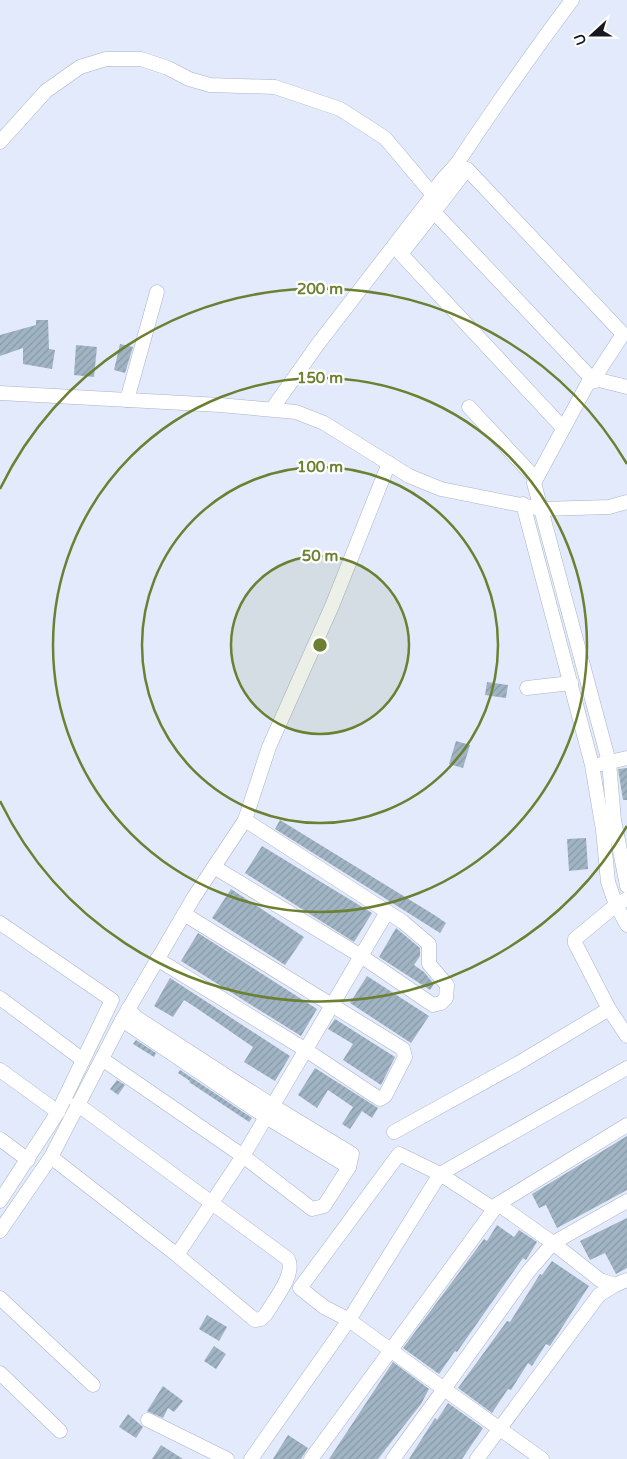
<svg xmlns="http://www.w3.org/2000/svg" width="627" height="1459" font-family="'Varela Round',sans-serif">
<defs>
<pattern id="building-hatch" width="6" height="6" patternUnits="userSpaceOnUse" patternTransform="scale(1.25)"><rect width="6" height="6" fill="#a0b4c4"/><path d="M-1 1l2-2M0 6l6-6M5 7l2-2" fill="none" stroke="#899aa8"/></pattern>
</defs>
<rect width="100%" height="100%" fill="#e3eafc"/>
<g fill="url(#building-hatch)">
<polygon points="36,320 48,320 49,349 55,350 52,369 23,364 23,348 0,356 0,335 36,325"/>
<polygon points="120,344 133,347 125,373 114,370"/>
<polygon points="76,345 97,347 94,377 74,375"/>
<polygon points="487,682 508,685 506,698 485,695"/>
<polygon points="456,741 470,745 463,768 449,764"/>
<polygon points="627,768 627,800 623,800 618,769"/>
<polygon points="280,820 436,916 446,923 440,933 275,829"/>
<polygon points="586,838 588,869 569,871 567,839"/>
<polygon points="262,846 372,913 354,942 245,873"/>
<polygon points="231,889 304,937 285,965 212,918"/>
<polygon points="396,928 420,948 420,956 414,965 424,972 434,984 430,990 379,957"/>
<polygon points="198,933 317,1009 301,1036 181,961"/>
<polygon points="367,976 429,1016 411,1043 350,1003"/>
<polygon points="170,978 290,1056 275,1081 244,1062 253,1047 195,1007 184,1000 173,1017 154,1006"/>
<polygon points="335,1019 395,1057 381,1085 343,1060 353,1044 328,1029"/>
<polygon points="136,1040 156,1053 154,1057 133,1044"/>
<polygon points="315,1068 378,1108 372,1118 362,1111 350,1129 342,1124 353,1107 328,1090 317,1108 298,1095"/>
<polygon points="180,1070 252,1118 249,1122 189,1082 190,1081 178,1073"/>
<polygon points="117,1080 125,1085 118,1095 110,1089"/>
<polygon points="627,1136 627,1190 557,1228 546,1205 539,1208 532,1194"/>
<polygon points="627,1218 627,1268 616,1274 605,1253 590,1260 580,1241"/>
<polygon points="497,1225 514,1237 519,1230 537,1242 526,1260 523,1258 457,1352 455,1351 439,1374 403,1348 484,1239 487,1241"/>
<polygon points="552,1261 589,1286 550,1346 546,1344 532,1366 528,1363 511,1390 508,1389 492,1413 458,1388 507,1321 510,1322 540,1274 542,1275"/>
<polygon points="207,1315 227,1327 219,1341 199,1329"/>
<polygon points="214,1346 226,1354 216,1369 204,1361"/>
<polygon points="393,1362 429,1389 421,1404 378,1459 329,1459"/>
<polygon points="163,1386 183,1401 174,1412 168,1408 163,1418 147,1411"/>
<polygon points="448,1403 483,1428 462,1459 409,1459 435,1418 437,1420"/>
<polygon points="128,1414 143,1427 136,1438 119,1427"/>
<polygon points="288,1435 308,1448 301,1459 273,1459"/>
<polygon points="161,1445 183,1459 152,1459"/>
</g>
<g fill="none" stroke-linecap="round" stroke-linejoin="round">
<g stroke="#aab2c7" stroke-width="15">
<g id="minor">
<polyline points="0,142 46,91 80,67 106,59 141,59 168,68 189,79 210,85 275,87 340,109 385,138 433,195"/>
<polygon points="467,169 623,334 593,380 434,212"/>
<polyline points="434,212 401,254 563,428"/>
<polyline points="627,387 599,380 588,383 534,483 609,762 614,820 627,886"/>
<polyline points="0,393 220,405 296,412 324,423 409,476 441,489 541,509 609,507 627,502"/>
<polyline points="127,400 157,292"/>
<polyline points="469,407 536,479"/>
<path d="M272 409 318 344 433 195C438 180 452 172 460 159 496 105 533 52 572 0"/>
<polyline points="523,504 592,765 603,830 608,882 616,905 627,925"/>
<polyline points="527,688 571,683"/>
<polyline points="601,764 627,758"/>
<polyline points="214,867 361,956 433,1005 441,1003 446,998 447,985 429,964 429,944 403,922 245,820 269,747 332,606 389,463"/>
<polyline points="627,899 616,905 575,939 575,943 609,1009 627,1036"/>
<polyline points="0,923 112,1000 58,1112 0,1201"/>
<polyline points="157,959 306,1050 375,1096 380,1099 385,1096 405,1057 403,1049 184,914"/>
<polyline points="0,998 83,1060"/>
<polyline points="122,1020 266,1117 349,1167"/>
<polyline points="102,1059 243,1156 312,1209 324,1206 349,1167 352,1154 273,1106 137,1018 128,1009"/>
<polyline points="0,1070 58,1112"/>
<polyline points="394,1132 517,1064 609,1009"/>
<polyline points="0,1139 28,1160"/>
<path d="M51 1157 177 1255 255 1320 261 1319 266 1314C274 1300 296 1274 288 1259L77 1104"/>
<polyline points="498,1204 553,1243 627,1201"/>
<polyline points="494,1209 440,1174 399,1154 300,1288 324,1307 349,1320 444,1389 528,1272 553,1243 600,1280 615,1285 627,1280"/>
<polyline points="0,1231 51,1157 122,1020 194,897 245,820"/>
<polyline points="177,1255 243,1156 387,912"/>
<polyline points="0,1298 93,1385"/>
<polyline points="0,1373 60,1431"/>
<polyline points="148,1420 227,1459"/>
<polyline points="251,1459 349,1320 440,1174 627,1068"/>
<polyline points="311,1459 498,1204 627,1125"/>
<polyline points="393,1459 444,1389 542,1459"/>
<polyline points="477,1459 599,1295 615,1285"/>
</g>
</g>
<use href="#minor" stroke="#fff" stroke-width="14"/>
</g>
<circle cx="320" cy="645" r="89" fill="#6b8031" fill-opacity=".12"/>
<g fill="none" stroke="#6b8031" stroke-width="2.5">
<circle cx="320" cy="645" r="89"/>
<circle cx="320" cy="645" r="178"/>
<circle cx="320" cy="645" r="267"/>
<path d="M627 826A356 356 0 0 1 0 801M0 489A356 356 0 0 1 627 464"/>
</g>
<circle cx="320" cy="645" r="8" fill="#6b8031" stroke="#fff" stroke-width="2.5"/>
<g font-size="15" text-anchor="middle" font-weight="bold" fill="#6b8031" stroke="#fff" stroke-width="4.5" stroke-linejoin="round" paint-order="stroke">
<text x="320" y="294">200 m</text>
<text x="320" y="383">150 m</text>
<text x="320" y="472">100 m</text>
<text x="320" y="561">50 m</text>
</g>
<g transform="translate(592 35) rotate(249)" stroke="#ffffff" stroke-width="4" paint-order="stroke">
<path d="M0-4L9 19L0 12L-9 19Z" fill="#161920"/>
<text y="-8" font-size="14" font-weight="bold" text-anchor="middle" fill="#161920">U</text>
</g>
</svg>
